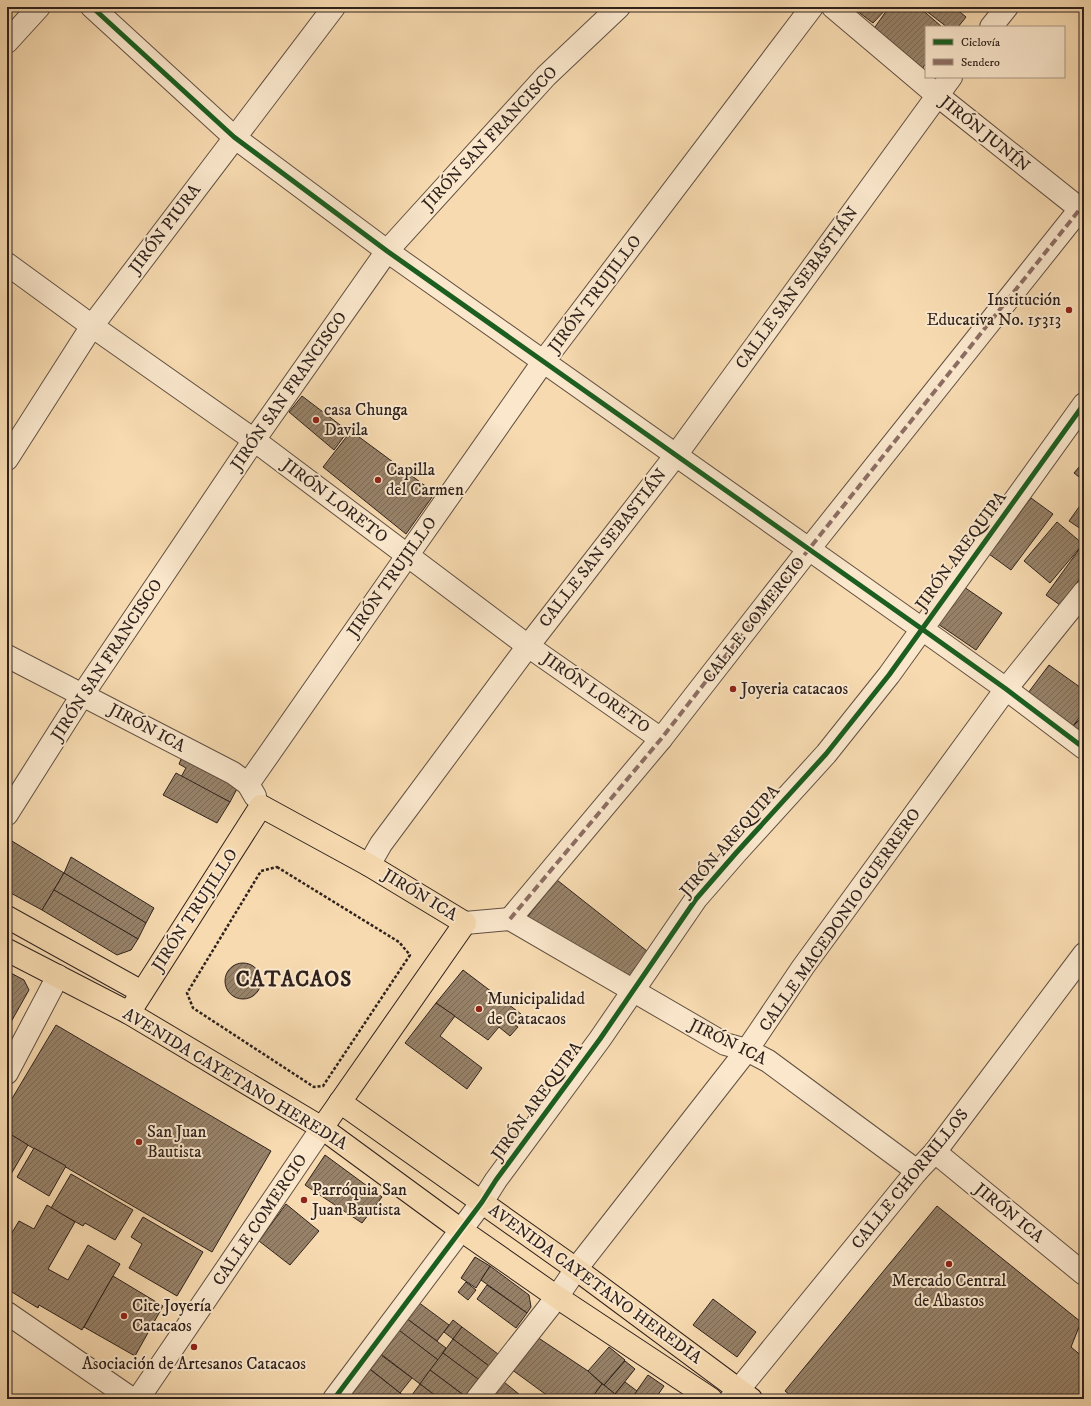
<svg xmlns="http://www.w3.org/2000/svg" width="1091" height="1406" font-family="'IM FELL DW Pica',serif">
<defs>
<pattern id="building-hatch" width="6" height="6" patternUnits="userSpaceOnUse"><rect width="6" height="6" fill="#978269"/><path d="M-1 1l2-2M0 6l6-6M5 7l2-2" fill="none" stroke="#7c6a56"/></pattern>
</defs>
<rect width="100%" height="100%" fill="#f7dab0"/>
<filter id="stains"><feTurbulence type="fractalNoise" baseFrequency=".005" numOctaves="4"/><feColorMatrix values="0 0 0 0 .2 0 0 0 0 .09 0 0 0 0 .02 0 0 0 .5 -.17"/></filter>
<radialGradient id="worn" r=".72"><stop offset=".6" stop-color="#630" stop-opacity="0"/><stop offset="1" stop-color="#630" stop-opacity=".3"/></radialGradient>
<g fill="url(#building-hatch)" stroke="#2f221d">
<polygon points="852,7 888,7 873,23"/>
<polygon points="889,7 919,7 942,27 926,27 926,63 922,69 873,30"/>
<polygon points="921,7 954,7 966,17 958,27 947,27"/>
<polygon points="302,396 348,431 334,450 289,412"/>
<polygon points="351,431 435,493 406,534 323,467"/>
<polygon points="1084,461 1084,481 1074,473"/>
<polygon points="1031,498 1053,514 1011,570 989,554"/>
<polygon points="1084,500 1084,531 1069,521"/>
<polygon points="1057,522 1083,544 1050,583 1024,561"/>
<polygon points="1083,544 1084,573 1060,605 1046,595"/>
<polygon points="964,587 1002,613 976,650 938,624"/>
<polygon points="1049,665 1084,690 1084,711 1073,726 1028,693"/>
<polygon points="1084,715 1084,736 1073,726"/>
<polygon points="182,757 239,785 230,802 181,777 186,768 179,764"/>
<polygon points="176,773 230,802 217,823 163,795"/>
<polygon points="7,838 64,873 42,910 7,891"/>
<polygon points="71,857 154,908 146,923 64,873"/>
<polygon points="64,873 146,923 138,939 54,890"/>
<polygon points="557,880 652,955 630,984 525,920"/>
<polygon points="54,890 138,939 131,950 117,955 42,910"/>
<circle cx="243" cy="981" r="18"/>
<polygon points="463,970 521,1014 514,1024 518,1027 510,1036 499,1027 488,1040 436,1003"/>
<polygon points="7,971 24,980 29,990 7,1029"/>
<polygon points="436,1003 455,1016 440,1036 482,1068 467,1089 405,1043"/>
<polygon points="56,1025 271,1151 212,1252 7,1133 7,1107"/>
<polygon points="7,1132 28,1145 7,1181"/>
<polygon points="34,1148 66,1166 49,1196 17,1177"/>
<polygon points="325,1155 382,1197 362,1223 305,1185"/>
<polygon points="71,1174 133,1210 115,1240 85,1223 83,1226 51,1208"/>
<polygon points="286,1204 319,1231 290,1265 259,1241"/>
<polygon points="47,1205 75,1222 48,1269 68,1280 88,1245 120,1264 82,1330 39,1305 38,1308 7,1289 7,1241 19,1221 34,1229"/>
<polygon points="937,1206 1081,1322 1071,1347 1084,1358 1084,1399 795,1399 785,1391"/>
<polygon points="143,1217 203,1252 177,1296 129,1268 142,1244 131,1237"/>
<polygon points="475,1257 490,1266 476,1288 461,1278"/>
<polygon points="490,1266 529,1295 531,1307 527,1313 481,1280"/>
<polygon points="113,1276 163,1306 135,1356 84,1327"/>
<polygon points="466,1282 476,1290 468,1300 458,1292"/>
<polygon points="487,1285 527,1313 516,1328 477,1299"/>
<polygon points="713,1299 756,1332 737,1357 693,1325"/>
<polygon points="418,1302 449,1325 437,1341 406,1318"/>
<polygon points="406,1318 446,1348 438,1360 398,1330"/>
<polygon points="453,1320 462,1327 453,1339 444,1332"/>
<polygon points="395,1327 438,1360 420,1384 377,1351"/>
<polygon points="462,1327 498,1354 489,1366 453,1339"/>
<polygon points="534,1335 588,1371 602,1384 591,1399 552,1399 511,1369"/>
<polygon points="453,1339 489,1366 479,1380 443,1353"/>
<polygon points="609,1347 625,1360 604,1385 588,1371"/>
<polygon points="443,1353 478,1379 465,1396 430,1370"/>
<polygon points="381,1355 412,1378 400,1393 370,1369"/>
<polygon points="625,1361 635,1369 615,1394 604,1385"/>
<polygon points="367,1367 400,1393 409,1399 343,1399"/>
<polygon points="430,1370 462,1394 458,1399 440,1399 420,1384"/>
<polygon points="648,1375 664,1386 655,1399 631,1399"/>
<polygon points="499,1378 525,1399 482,1399"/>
<polygon points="625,1382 637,1391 631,1399 621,1399 615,1394"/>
<polygon points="420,1384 440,1399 409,1399"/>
<polygon points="602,1384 604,1385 621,1399 591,1399"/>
</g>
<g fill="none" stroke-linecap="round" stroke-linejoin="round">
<g stroke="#615042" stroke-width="24">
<g id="minor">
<polyline points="92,7 234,137 387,251 922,629 1006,689 1084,748"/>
<polyline points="833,7 937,95 1084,212"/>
<polyline points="991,27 1007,7"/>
<polyline points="7,42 39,7"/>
<polyline points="7,264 92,326 254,440 528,646 661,739"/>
<polyline points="7,459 92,326 334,7"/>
<polyline points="7,656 233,773 248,784 255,796"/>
<polyline points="248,784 407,556 543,362 812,7"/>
<polyline points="7,814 83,694 254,440 387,251 546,76 619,7"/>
<polyline points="369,865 381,844 528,646 676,455 951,77"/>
<polyline points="510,919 661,739 809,549 1084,204"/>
<polyline points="465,923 510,919 725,1044 747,1050 768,1061 917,1171"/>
<polyline points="7,1073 58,976"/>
<polyline points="935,1152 1084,1274"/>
<polyline points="7,1313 132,1399"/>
<polyline points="138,1399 322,1128"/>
<polyline points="334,1399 482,1202 496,1180 600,1039 696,899 736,853 826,754 889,675 1084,404"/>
<polyline points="477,1399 557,1297 576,1269 747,1050 803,967 1006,689 1084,592"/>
<polyline points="731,1399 917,1171 935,1152 1084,954"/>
</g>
</g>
<g stroke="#2f221d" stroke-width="24">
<g id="major">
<polyline points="7,917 142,992"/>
<polyline points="7,950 129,1013 322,1128 461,1230 557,1297 711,1399"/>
<polyline points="129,1013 261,806 369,865 465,923 322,1128"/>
<polyline points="340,1102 576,1269 751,1399"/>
</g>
</g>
<polygon stroke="#2f221d" stroke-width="2.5" stroke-dasharray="3 2" stroke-linecap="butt" points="277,867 399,942 410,955 323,1086 314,1087 193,1008 187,993 261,871"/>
<use href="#minor" stroke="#fae7cc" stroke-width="22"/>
<use href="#major" stroke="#f7dab0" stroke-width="22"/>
<polyline stroke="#8d6e63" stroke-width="4" stroke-dasharray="8 4" stroke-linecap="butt" points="510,919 661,739 809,549 1080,209"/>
<g stroke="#fae7cc" stroke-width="8">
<g id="cycleway">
<polyline points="92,7 234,137 387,251 922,629 1006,689 1084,748"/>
<polyline points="334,1399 482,1202 496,1180 600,1039 696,899 736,853 826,754 889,675 1084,404"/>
</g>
</g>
<use href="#cycleway" stroke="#1b5e20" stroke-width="5"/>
</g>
<g fill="#8f2418" stroke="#fae7cc" stroke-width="1.5">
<circle cx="1069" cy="310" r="4"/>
<circle cx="316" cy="420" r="4"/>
<circle cx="378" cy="480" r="4"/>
<circle cx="733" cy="689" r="4"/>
<circle cx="479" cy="1009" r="4"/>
<circle cx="139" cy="1142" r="4"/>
<circle cx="304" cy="1200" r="4"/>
<circle cx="949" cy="1264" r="4"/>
<circle cx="124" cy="1316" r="4"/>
<circle cx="194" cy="1347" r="4"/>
</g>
<g text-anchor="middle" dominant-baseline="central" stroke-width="4" stroke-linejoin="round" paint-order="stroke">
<g font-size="17" fill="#2f221d" stroke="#fae7cc">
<text transform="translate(985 134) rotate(39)">JIRÓN JUNÍN</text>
<text transform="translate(490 138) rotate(-47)">JIRÓN SAN FRANCISCO</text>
<text transform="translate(165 229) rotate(-53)">JIRÓN PIURA</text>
<text transform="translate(797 288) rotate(-54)">CALLE SAN SEBASTIÁN</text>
<text transform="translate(595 294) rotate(-53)">JIRÓN TRUJILLO</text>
<text transform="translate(289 391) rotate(-55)">JIRÓN SAN FRANCISCO</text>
<text transform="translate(335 501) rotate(37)">JIRÓN LORETO</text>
<text transform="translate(603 548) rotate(-52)">CALLE SAN SEBASTIÁN</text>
<text transform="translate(961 551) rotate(-54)">JIRÓN AREQUIPA</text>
<text transform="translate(392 577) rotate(-55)">JIRÓN TRUJILLO</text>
<text transform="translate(754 620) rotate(-52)">CALLE COMERCIO</text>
<text transform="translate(107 660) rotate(-57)">JIRÓN SAN FRANCISCO</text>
<text transform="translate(596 693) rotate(35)">JIRÓN LORETO</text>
<text transform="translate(147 728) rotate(28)">JIRÓN ICA</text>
<text transform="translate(730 841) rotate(-49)">JIRÓN AREQUIPA</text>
<text transform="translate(420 895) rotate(31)">JIRÓN ICA</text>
<text transform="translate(195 910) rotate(-57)">JIRÓN TRUJILLO</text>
<text transform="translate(840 920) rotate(-55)">CALLE MACEDONIO GUERRERO</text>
<text transform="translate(728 1042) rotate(26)">JIRÓN ICA</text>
<text transform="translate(235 1079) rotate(31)">AVENIDA CAYETANO HEREDIA</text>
<text transform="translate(537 1101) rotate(-54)">JIRÓN AREQUIPA</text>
<text transform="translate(910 1179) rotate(-51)">CALLE CHORRILLOS</text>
<text transform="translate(1009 1213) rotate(39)">JIRÓN ICA</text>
<text transform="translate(260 1220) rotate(-56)">CALLE COMERCIO</text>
<text transform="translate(595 1284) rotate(36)">AVENIDA CAYETANO HEREDIA</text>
</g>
<g font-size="17" fill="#2f221d" stroke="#fae7cc" text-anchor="start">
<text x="1061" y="300" text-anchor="end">Institución<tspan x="1061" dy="20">Educativa No. 15313</tspan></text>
<text x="324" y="410">casa Chunga<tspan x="324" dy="20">Davila</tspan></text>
<text x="386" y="470">Capilla<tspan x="386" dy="20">del Carmen</tspan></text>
<text x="741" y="689">Joyeria catacaos</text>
<text x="487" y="999">Municipalidad<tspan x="487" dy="20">de Catacaos</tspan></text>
<text x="147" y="1132">San Juan<tspan x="147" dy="20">Bautista</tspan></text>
<text x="312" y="1190">Parróquia San<tspan x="312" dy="20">Juan Bautista</tspan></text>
<text x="949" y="1281" text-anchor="middle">Mercado Central<tspan x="949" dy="20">de Abastos</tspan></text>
<text x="132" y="1306">Cite Joyería<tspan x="132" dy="20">Catacaos</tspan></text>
<text x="194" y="1364" text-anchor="middle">Asociación de Artesanos Catacaos</text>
</g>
<g font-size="21" font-weight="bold" letter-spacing="1" fill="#2f221d" stroke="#fae7cc">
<text x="294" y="980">CATACAOS</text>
</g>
</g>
<rect width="1091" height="1406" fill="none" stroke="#f7dab0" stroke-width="24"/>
<rect x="8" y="8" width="1075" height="1390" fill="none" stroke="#2f221d" stroke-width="2"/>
<rect x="12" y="12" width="1067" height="1382" fill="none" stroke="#2f221d"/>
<rect x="925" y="26" width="140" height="52" fill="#fae7cc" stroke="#a99886"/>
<rect x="933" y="39" width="20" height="6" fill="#1b5e20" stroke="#a99886"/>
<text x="961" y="46" font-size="12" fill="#2f221d">Ciclovía</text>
<rect x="933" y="59" width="20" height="6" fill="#8d6e63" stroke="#a99886"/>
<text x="961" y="66" font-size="12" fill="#2f221d">Sendero</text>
<rect width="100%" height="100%" filter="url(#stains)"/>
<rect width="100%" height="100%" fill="url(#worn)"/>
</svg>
